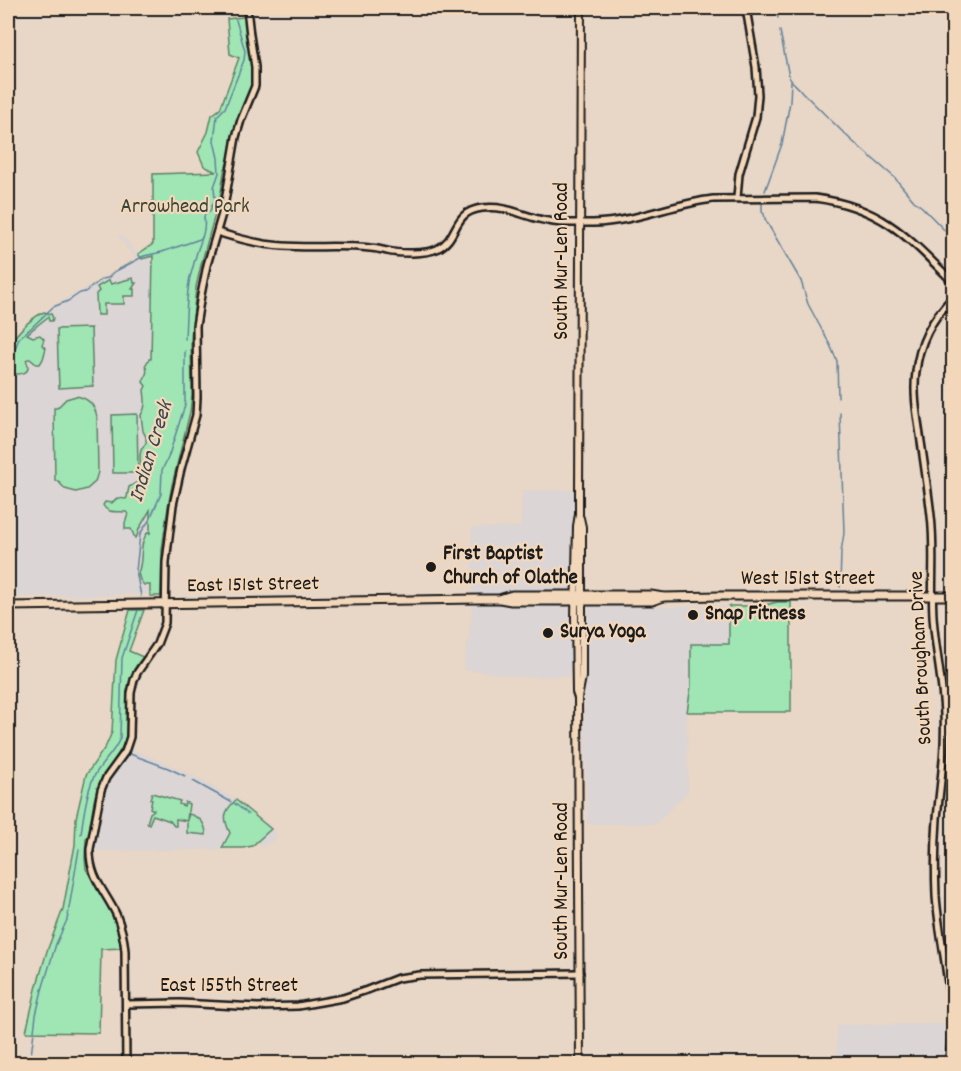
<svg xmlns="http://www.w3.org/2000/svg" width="961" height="1071" font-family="Dekko,sans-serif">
<rect width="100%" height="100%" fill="#e8d6c6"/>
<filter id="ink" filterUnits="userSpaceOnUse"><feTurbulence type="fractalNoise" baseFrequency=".0167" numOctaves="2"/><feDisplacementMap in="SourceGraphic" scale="12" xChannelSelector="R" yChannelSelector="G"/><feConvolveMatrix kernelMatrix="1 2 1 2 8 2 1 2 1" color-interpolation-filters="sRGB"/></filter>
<g filter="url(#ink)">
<g fill="#dbd5d5">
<polygon points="120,234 142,259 153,256 151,341 150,594 8,597 8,355 30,322 52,307 137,260 118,236"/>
<polygon points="575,490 573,587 571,590 567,592 472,595 472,528 521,527 522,491"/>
<polygon points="473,604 569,604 572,606 572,662 574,676 522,677 463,669 469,637"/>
<polygon points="623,604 630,606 665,607 729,606 729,644 691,644 691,686 687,712 688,791 655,824 587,824 584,692 587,680 587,609 590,605"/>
<polygon points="131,749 182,770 236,800 267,824 278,837 263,847 258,842 254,846 243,849 94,851 105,789"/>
<polygon points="945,1024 945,1049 943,1063 837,1064 837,1025"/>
</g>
<g fill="#9fe6b4" stroke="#5e8168" stroke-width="1.5">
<path d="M243 17 246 20 247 33 251 56 252 78 250 92 237 120 232 137 229 158 224 172 221 192 201 265 196 287 191 339 192 395 190 412 172 485 168 507 162 549 161 596H150V585H144L140 580 138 573C144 560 138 543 148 532L150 533V510L139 529 137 536 135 538 131 529H125V523L128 514 126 512C118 511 107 514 103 505L105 502 112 503 117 498 126 499 127 497 129 487 141 480 140 455 141 450 146 443V437L143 431 141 415C147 406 145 400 144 390L146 386 143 382C145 376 149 371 145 366L149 359H151L153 256 142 259 138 254 153 244V174L216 172 204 166 198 152 208 132 212 115 220 109 239 58 230 54 227 19Z"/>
<polygon points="133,278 134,283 136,283 132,289 134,289 134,296 124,296 124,304 104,304 104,315 97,315 96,294 99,291 97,287 109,280 111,284"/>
<path d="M44 312 51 314 53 318 52 321H49L48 317 39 324 27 334 33 337 40 335 44 339 42 345 46 348 43 359 40 364H36L30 359H28L26 360C34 376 17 375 8 372 7 366 6 358 8 352 10 337 31 318 44 312Z"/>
<polygon points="91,328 93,386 59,388 57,329"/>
<path d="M76 396C88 398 95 405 97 417L98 472 95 482 87 489 76 492 65 489 58 481H55L54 408H57L66 399Z"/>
<polygon points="137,414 138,473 113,473 112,415"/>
<polygon points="777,602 791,602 791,712 687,712 691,686 691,644 729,644 729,606 761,606"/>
<path d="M130 610H144L129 651 143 657C125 676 128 694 127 719 127 725 127 732 126 737 121 755 108 766 100 782 92 798 92 819 88 837L86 838 85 858 86 869 115 917 122 938 123 948 101 949 99 1033 26 1032 37 985 47 951 63 909 75 845 76 818 86 775 106 746 112 732 116 660Z"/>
<path d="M152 793 180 801 179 804 184 806 185 802 189 804 187 820 189 814C200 817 206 823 206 835L187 833V821L176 819V826H174L170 821 153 815 149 824 147 823 150 813 154 810 150 808 152 800 150 799Z"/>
<path d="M236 800 271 829 252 846 243 848H222L230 833C223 818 223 812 236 800Z"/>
</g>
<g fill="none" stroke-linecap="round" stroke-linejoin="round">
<g stroke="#61829a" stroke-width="1.5">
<polyline points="234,8 235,10"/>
<polyline points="776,8 778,18"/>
<path d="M780 31 789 77C792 83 798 86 802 92L851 140 894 177 914 201 922 207 954 240"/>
<polyline points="765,191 782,144 790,102 791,81"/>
<polyline points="762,204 762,212 764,214 765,219 801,281 808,304 830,345 837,361 838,398"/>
<path d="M185 339C186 318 186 297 190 277 193 268 195 258 198 249 202 238 206 229 204 217L205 214 210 211 215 199 214 187 219 173 218 158 214 141 217 116 225 108 244 60 245 51 236 20"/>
<polyline points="8,359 13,355 19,338 31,328 53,307 68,301 80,293 85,292 102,279 108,278 114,272 144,256 162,252 200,239 202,237"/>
<polyline points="840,413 844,533 841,552 840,587"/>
<polyline points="141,596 136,571 140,534 150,519 161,494 162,470 168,458 185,405 185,351"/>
<polyline points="130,754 168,768 185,776"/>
<polyline points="193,781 231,802"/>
<polyline points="234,803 248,814"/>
<path d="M81 834C83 818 87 787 96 773 103 761 115 752 120 738L122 658 138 610"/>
<polyline points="30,1064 36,1015 42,990 56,944 67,920 79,849"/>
</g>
<g stroke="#1c1c1c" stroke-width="10">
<g id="tertiary">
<polyline points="737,198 739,174 756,117 758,95 756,67 746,8"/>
<path d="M217 232C239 239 261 245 283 246 312 248 341 245 370 248 376 248 381 250 387 251 400 254 425 254 437 249 460 238 451 212 482 208 509 205 523 217 548 221 562 224 578 223 593 223 635 222 672 204 713 199L815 198C882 207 908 237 954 283"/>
<polyline points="126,1004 180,1003 258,1007 298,1006 343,998 367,990 398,978 420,975 580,973"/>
<path d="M126 1064 125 951C124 938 121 926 116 914 105 891 89 877 90 849L101 790 106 778 125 752 130 737 131 693 134 680 137 673 157 644 165 623 166 562 173 505 181 469 196 415 197 397 196 326 201 295 207 265 224 207 236 137 241 120 255 86V67L250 35 247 8"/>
<path d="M948 1064C959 1009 940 951 936 896 935 871 935 845 937 819 940 784 946 750 944 715 943 682 935 649 933 616 931 583 935 549 931 516 928 489 924 462 920 435 917 415 913 393 916 372 919 342 932 318 954 296"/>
</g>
</g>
<g stroke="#1c1c1c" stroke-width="10">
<g id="secondary">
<polyline points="580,518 582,527 582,677 578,698 580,1064"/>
<polyline points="578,698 576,692 575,617 577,526 579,514 579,496 581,8"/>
</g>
</g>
<g stroke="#1c1c1c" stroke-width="11">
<g id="primary">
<polyline points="502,598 512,595 651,595 663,597 721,596 954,596"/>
<polyline points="8,606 478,599 500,599 511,601 652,601 663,597"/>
</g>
</g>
<use href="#tertiary" stroke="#f3d7ba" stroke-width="5"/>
<use href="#secondary" stroke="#f3d7ba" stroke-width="6"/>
<use href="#primary" stroke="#f3d7ba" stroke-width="7"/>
</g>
</g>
<g fill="#1c1c1c" stroke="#f3d7ba" stroke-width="2">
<circle cx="431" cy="567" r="6"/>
<circle cx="693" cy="615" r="6"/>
<circle cx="548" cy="633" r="6"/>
</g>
<g text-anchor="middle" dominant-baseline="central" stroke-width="4.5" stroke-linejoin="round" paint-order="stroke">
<g font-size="21" fill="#36443a" stroke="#f3d7ba">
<text x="185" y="208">Arrowhead Park</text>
</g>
<g font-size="21" fill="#1c1c1c" stroke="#f3d7ba">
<text transform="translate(563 261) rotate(-90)">South Mur-Len Road</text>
<text x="808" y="580">West 151st Street</text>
<text transform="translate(253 586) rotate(-1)">East 151st Street</text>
<text transform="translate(922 658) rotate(-93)">South Brougham Drive</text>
<text transform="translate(563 881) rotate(-90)">South Mur-Len Road</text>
<text x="229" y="987">East 155th Street</text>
</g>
<g font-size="21" font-weight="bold" fill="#1c1c1c" stroke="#f3d7ba" text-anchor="start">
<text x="443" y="555">First Baptist<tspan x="443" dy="24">Church of Olathe</tspan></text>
<text x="705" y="615">Snap Fitness</text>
<text x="560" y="633">Surya Yoga</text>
</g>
<g font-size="22" font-style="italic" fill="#394650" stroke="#f3d7ba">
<text transform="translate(152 452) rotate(-73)">Indian Creek</text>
</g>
</g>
<rect width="961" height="1071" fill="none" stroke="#f3d7ba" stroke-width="30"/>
<rect x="15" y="15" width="931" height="1041" fill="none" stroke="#1c1c1c" stroke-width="2" filter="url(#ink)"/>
</svg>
